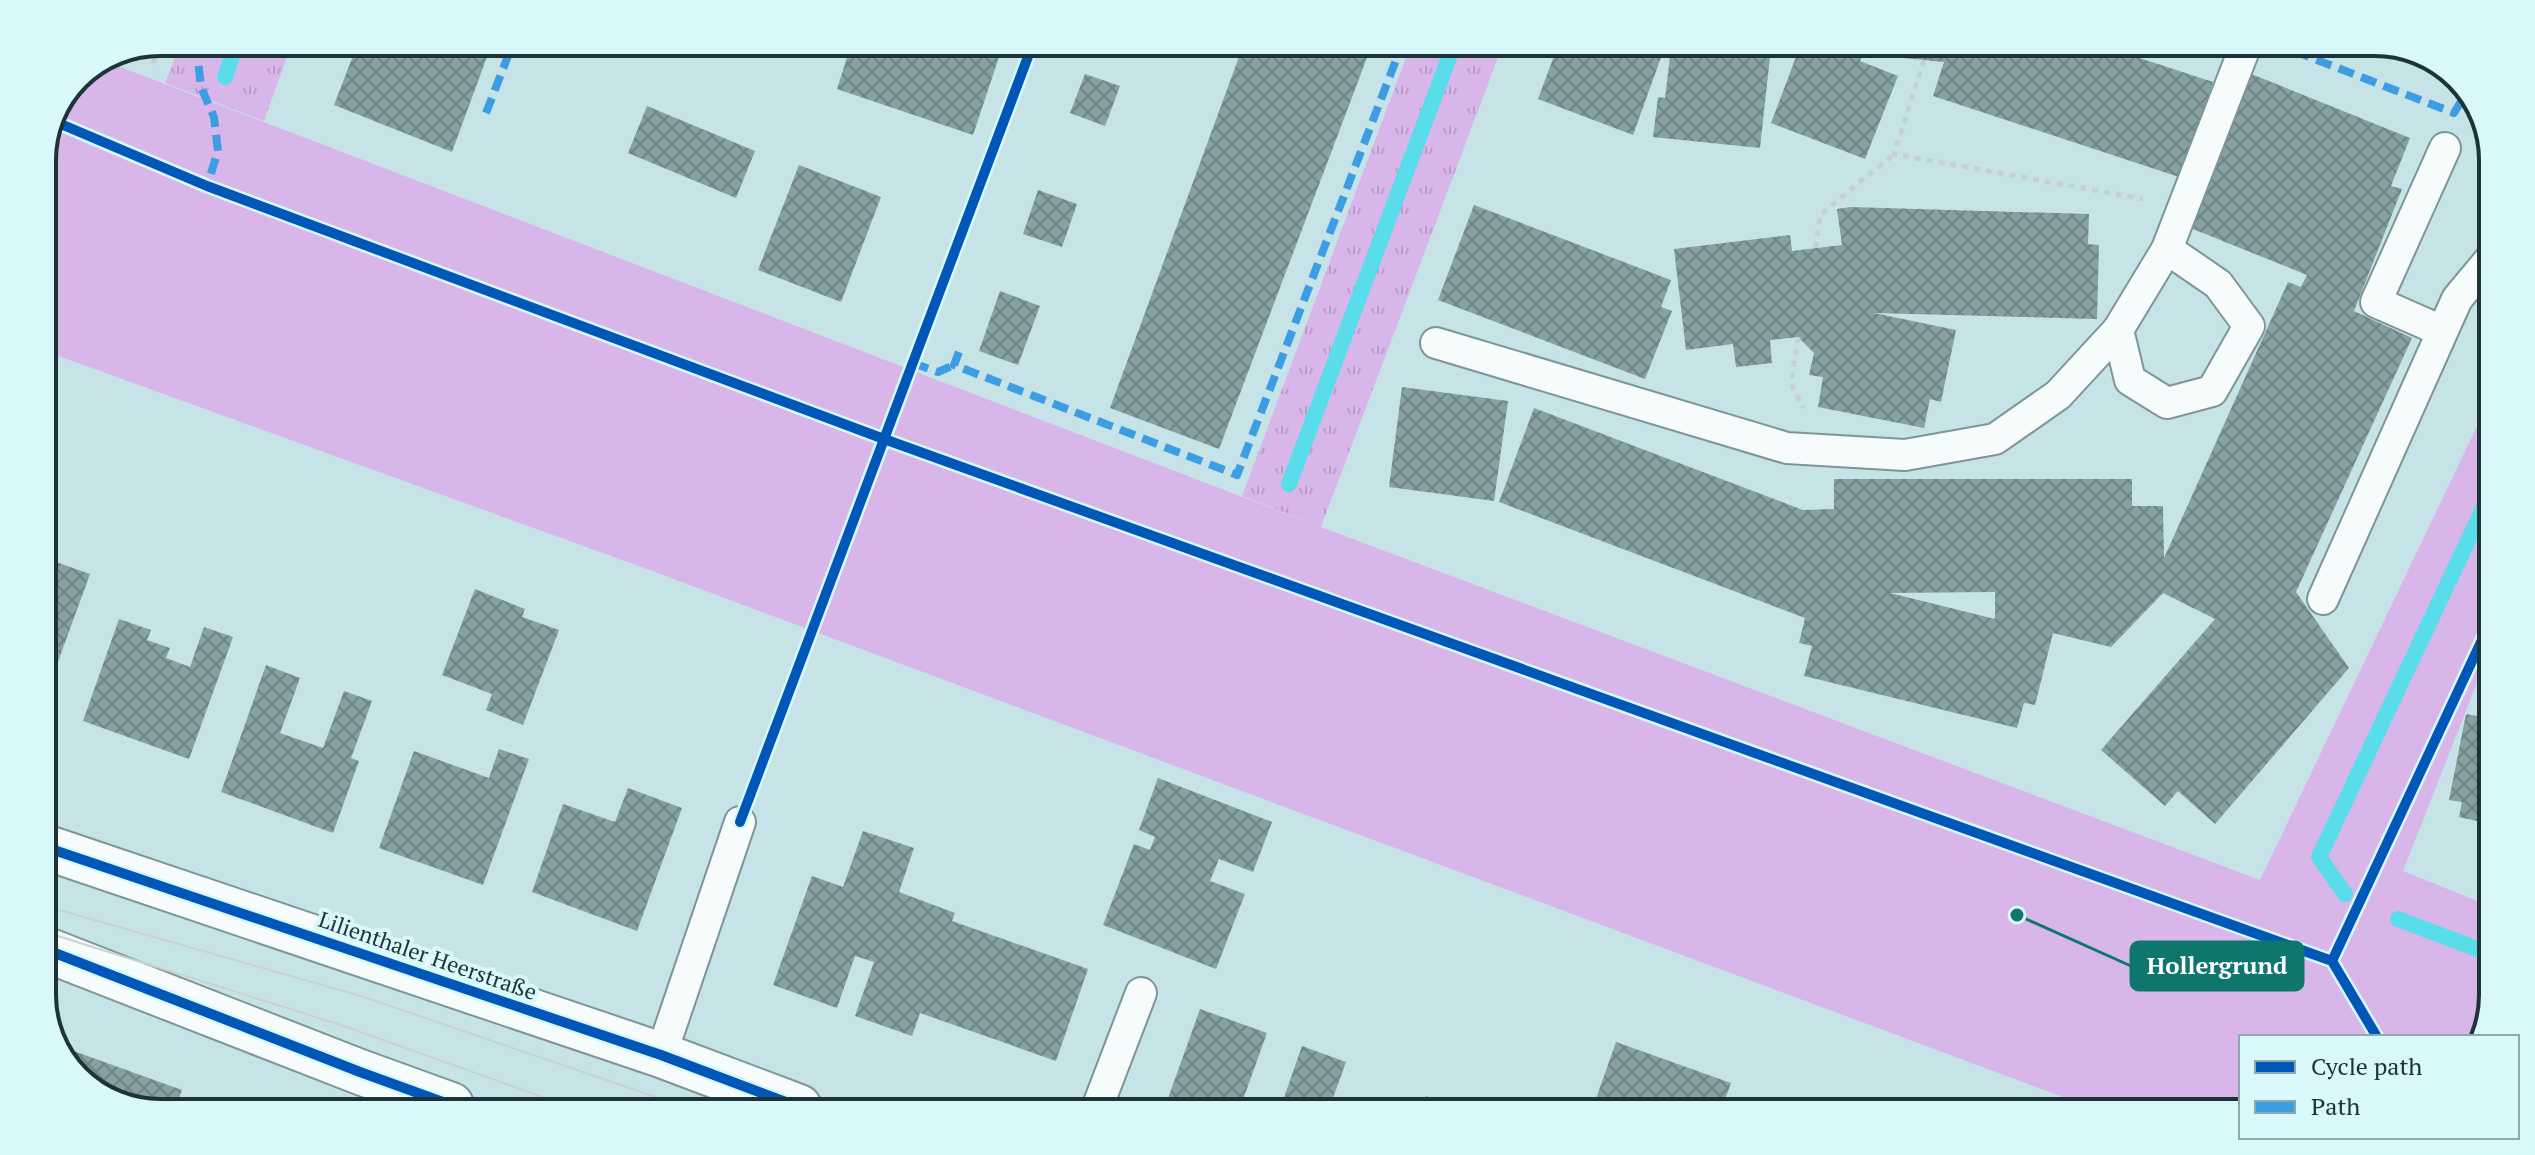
<svg xmlns="http://www.w3.org/2000/svg" width="2535" height="1155" font-family="'PT Serif',serif">
<defs>
<pattern id="grass-tufts" width="24" height="20" patternUnits="userSpaceOnUse" patternTransform="scale(2)"><rect width="24" height="20" fill="#d9b6ea"/><path d="M3 7l-1-3M5 7V3M7 7l1-3M15 17l-1-3M17 17v-4M19 17l1-3" fill="none" stroke="#ba9dc9"/></pattern>
<pattern id="building-cross-hatch" width="8" height="8" patternUnits="userSpaceOnUse" patternTransform="scale(2)"><rect width="8" height="8" fill="#87a1a2"/><path d="M0 0l8 8M0 8l8-8" fill="none" stroke="#6e8485"/></pattern>
</defs>
<rect width="100%" height="100%" fill="#c6e4e8"/>
<g fill="url(#grass-tufts)">
<polygon points="181,42 292,43 264,121 165,83"/>
<polygon points="1410,47 1502,47 1321,527 1242,496"/>
</g>
<polygon fill="#d9b6ea" points="110,63 1321,527 2260,880 2490,399 2488,598 2480,615 2488,621 2488,655 2403,871 2485,904 2484,1037 2241,1037 2241,1112 2103,1112 636,565 42,350 42,153 77,76"/>
<g fill="none" stroke-linecap="round" stroke-linejoin="round">
<g stroke="#5addea" stroke-width="16">
<polyline points="225,77 237,42"/>
<polyline points="1289,484 1453,47"/>
<polyline points="2345,894 2319,857 2489,496"/>
<polyline points="2398,919 2485,952"/>
</g>
</g>
<g fill="url(#building-cross-hatch)" fill-rule="evenodd">
<polygon points="358,43 492,43 452,152 334,105"/>
<polygon points="851,45 1003,45 973,135 837,89"/>
<polygon points="1243,46 1371,47 1219,449 1110,408"/>
<polygon points="1557,48 1652,48 1663,52 1633,135 1538,99"/>
<polygon points="1671,48 1706,50 1706,48 1730,48 1730,53 1770,57 1760,148 1653,137 1658,97 1665,98"/>
<polygon points="1799,49 1827,49 1835,52 1837,49 1865,49 1860,61 1898,76 1865,159 1771,123"/>
<polygon points="1905,49 2115,50 2213,82 2182,178 1933,96 1944,62 1903,58"/>
<path d="M2249 73 2410 138 2391 186 2402 189 2354 311 2412 338 2296 592 2349 668 2215 824 2178 791 2165 806 2101 750 2215 619 2163 593 2111 647 2053 633 2035 705 2024 703 2017 728 1804 676 1812 646 1799 643 1805 618 1499 502 1534 408 1803 510 1834 509V479H2132V506H2163L2164 558 2288 282 2301 287 2307 275 2188 227ZM1995 592V619L1890 593Z"/>
<polygon points="1085,74 1120,86 1105,126 1070,113"/>
<polygon points="647,106 755,151 736,198 628,153"/>
<polygon points="799,165 881,197 841,302 758,270"/>
<polygon points="1038,190 1077,204 1062,247 1023,234"/>
<polygon points="1474,205 1671,280 1661,307 1672,311 1645,379 1438,300"/>
<polygon points="1850,207 2089,214 2088,244 2099,245 2097,319 1874,313 1956,330 1941,402 1930,399 1924,428 1818,407 1823,377 1809,375 1814,353 1798,337 1770,340 1772,363 1736,367 1733,344 1686,350 1674,249 1790,235 1792,251 1842,245 1837,209"/>
<polygon points="1000,291 1040,306 1018,365 979,351"/>
<polygon points="1402,387 1508,401 1494,501 1389,487"/>
<polygon points="42,557 90,574 43,703 42,703"/>
<polygon points="475,589 525,609 522,617 559,630 523,725 486,710 492,694 442,675"/>
<polygon points="119,619 151,630 147,640 170,648 166,658 190,667 204,627 233,637 189,759 83,721"/>
<polygon points="266,665 300,678 280,733 323,748 344,691 372,701 351,758 359,761 333,833 221,792"/>
<polygon points="2466,714 2487,718 2486,823 2459,817 2462,802 2449,800"/>
<polygon points="499,749 529,759 483,885 379,848 414,751 489,778"/>
<polygon points="1158,778 1272,822 1253,872 1219,859 1210,881 1245,894 1216,969 1103,925 1134,844 1150,850 1155,837 1139,830"/>
<polygon points="628,788 682,808 637,931 532,892 563,804 615,822"/>
<polygon points="863,831 914,848 899,892 955,913 952,921 1088,969 1056,1061 920,1013 912,1036 855,1016 874,962 855,956 837,1008 773,985 812,876 843,887"/>
<polygon points="1200,1009 1267,1033 1240,1108 1178,1108 1166,1104"/>
<polygon points="1616,1042 1731,1083 1721,1110 1592,1110"/>
<polygon points="57,1045 182,1090 177,1104 115,1104 62,1061"/>
<polygon points="1302,1046 1346,1062 1329,1109 1280,1109"/>
<polygon points="1426,1096 1461,1109 1422,1109"/>
</g>
<g fill="none" stroke-linecap="round" stroke-linejoin="round">
<g stroke="#7e9598" stroke-width="34">
<g id="lane">
<polyline points="2118,330 2130,380 2167,403 2212,391 2249,326 2218,284 2167,249"/>
<polyline points="2442,331 2376,302 2445,148"/>
<polyline points="1436,343 1787,448 1905,455 1995,439 2058,395 2118,330 2167,249 2244,50"/>
<polyline points="2323,599 2457,299 2492,257"/>
<polyline points="661,1055 740,822"/>
<polyline points="1097,1108 1141,993"/>
</g>
</g>
<g stroke="#7e9598" stroke-width="48">
<g id="secondary">
<polyline points="42,846 661,1055 799,1107"/>
<polyline points="42,948 360,1072 451,1105"/>
</g>
</g>
<g stroke="#c7d0d0" stroke-width="5" stroke-dasharray="6 6" stroke-linecap="butt">
<polyline points="1924,60 1894,154 2143,199"/>
<polyline points="153,64 160,42"/>
<polyline points="56,122 207,186 884,439 2332,961 2377,1037"/>
<polyline points="1816,248 1820,215 1894,154"/>
<polyline points="1798,337 1791,384 1803,408"/>
<polyline points="754,786 1032,46"/>
<polyline points="2332,961 2488,627"/>
</g>
<use href="#lane" stroke="#f6fbfc" stroke-width="30"/>
<use href="#secondary" stroke="#f6fbfc" stroke-width="44"/>
<g stroke="#c9d1d2" stroke-width="2">
<polyline points="42,905 361,996 682,1106"/>
<polyline points="42,931 341,1025 568,1106"/>
</g>
<g stroke="#3c9de2" stroke-width="8" stroke-dasharray="16 8" stroke-linecap="butt">
<polyline points="196,42 201,87 214,117 218,151 207,186"/>
<polyline points="2294,51 2454,113 2468,90"/>
<polyline points="486,113 513,43"/>
<polyline points="959,352 954,365 1237,475 1401,47"/>
<polyline points="913,363 938,372 954,365"/>
</g>
<g stroke="#d8f8fb" stroke-width="15">
<g id="cycleway">
<polyline points="56,122 207,186 884,439 2332,961 2377,1037"/>
<polyline points="740,822 1032,46"/>
<polyline points="42,846 661,1055 799,1107"/>
<polyline points="42,948 360,1072 451,1105"/>
<polyline points="2332,961 2488,627"/>
</g>
</g>
<use href="#cycleway" stroke="#0057b8" stroke-width="10"/>
</g>
<g text-anchor="middle" dominant-baseline="central" stroke-width="8" stroke-linejoin="round" paint-order="stroke">
<g font-size="22" fill="#1d3336" stroke="#d8f8fb">
<text transform="translate(428 955) rotate(19)">Lilienthaler Heerstraße</text>
</g>
</g>
<path d="M0 0H2535V1155H0ZM160 56H2375A104 104 0 0 1 2479 160V995A104 104 0 0 1 2375 1099H160A104 104 0 0 1 56 995V160A104 104 0 0 1 160 56Z" fill="#d8f8fb" fill-rule="evenodd"/>
<path fill="none" stroke="#1d3336" stroke-width="4" d="M160 56H2375A104 104 0 0 1 2479 160V995A104 104 0 0 1 2375 1099H160A104 104 0 0 1 56 995V160A104 104 0 0 1 160 56Z"/>
<path fill="none" stroke="#0f766e" stroke-width="3" d="M2017 915L2131 966"/>
<circle fill="#0f766e" stroke="#d8f8fb" stroke-width="3" cx="2017" cy="915" r="8"/>
<rect fill="#0f766e" stroke="#0f766e" stroke-width="3" x="2131" y="942" width="172" height="48" rx="8"/>
<g font-size="24" text-anchor="middle" font-weight="bold" fill="#fff">
<text x="2217" y="974">Hollergrund</text>
</g>
<rect x="2239" y="1035" width="280" height="104" fill="#d8f8fb" stroke="#8da9ac" stroke-width="2"/>
<rect x="2255" y="1061" width="40" height="12" fill="#0057b8" stroke="#8da9ac" stroke-width="2"/>
<text x="2311" y="1075" font-size="24" fill="#1d3336">Cycle path</text>
<rect x="2255" y="1101" width="40" height="12" fill="#3c9de2" stroke="#8da9ac" stroke-width="2"/>
<text x="2311" y="1115" font-size="24" fill="#1d3336">Path</text>
</svg>
